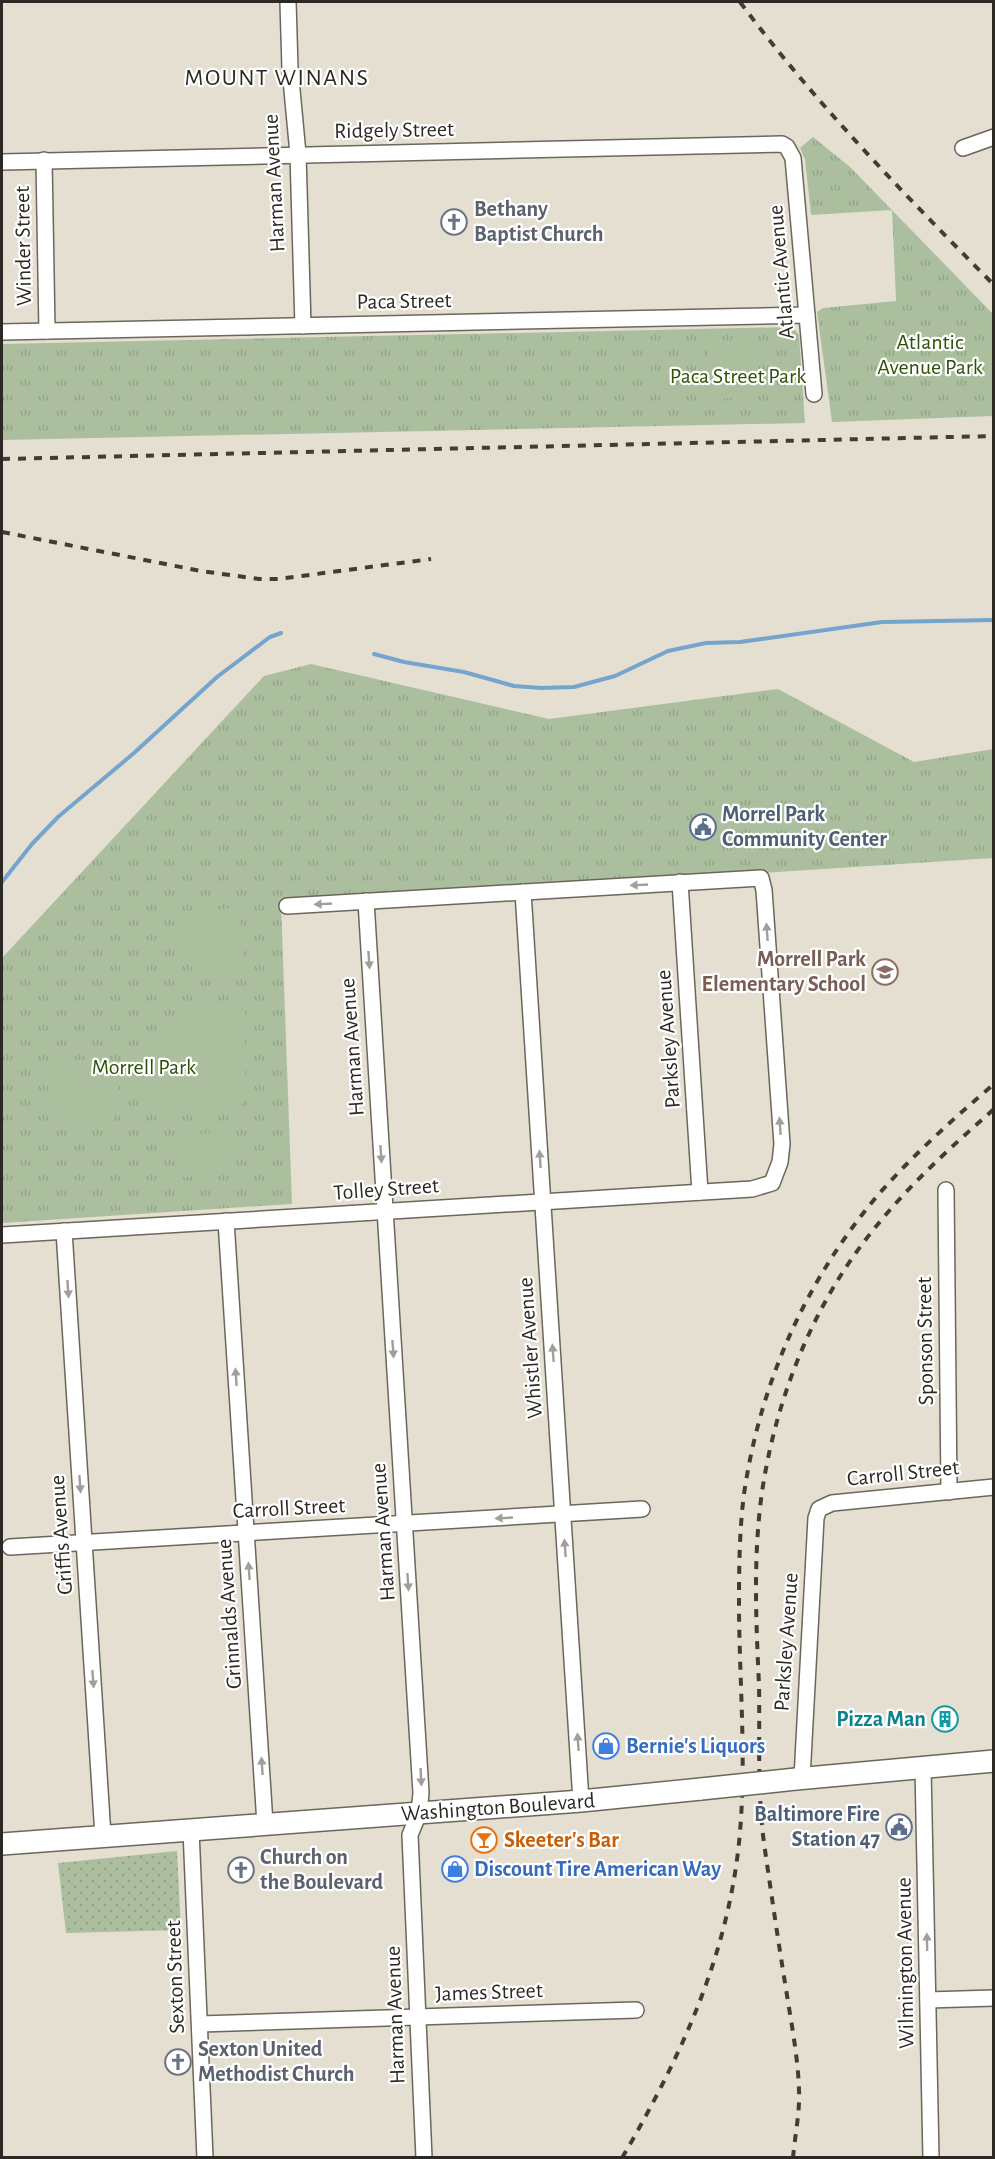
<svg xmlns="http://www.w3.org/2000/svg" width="995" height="2159" font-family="'Alegreya Sans',sans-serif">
<defs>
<pattern id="grass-dots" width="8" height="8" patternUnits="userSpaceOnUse" patternTransform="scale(1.5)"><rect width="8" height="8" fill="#abbf9e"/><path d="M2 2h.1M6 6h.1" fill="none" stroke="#93a488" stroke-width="1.8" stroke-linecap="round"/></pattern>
<pattern id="park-tufts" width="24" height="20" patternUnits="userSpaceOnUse" patternTransform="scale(1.5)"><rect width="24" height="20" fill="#abbf9e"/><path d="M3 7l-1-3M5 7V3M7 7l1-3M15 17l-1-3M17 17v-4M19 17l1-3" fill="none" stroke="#93a488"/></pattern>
</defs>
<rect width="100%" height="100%" fill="#e5dfd1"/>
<polygon fill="url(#grass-dots)" points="177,1851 181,1930 66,1933 58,1863"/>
<g fill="url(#park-tufts)">
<polygon points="813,137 850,167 993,314 993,416 832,422 817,312 823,308 896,301 892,210 811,215 805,159 800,148"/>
<polygon points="793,327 799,335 805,423 2,440 2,344"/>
<polygon points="311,664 549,719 778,689 914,762 993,749 993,858 281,904 292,1204 2,1223 2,958 264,676"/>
</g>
<g fill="#abbf9e">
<polygon points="756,346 757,369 708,370 707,347"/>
<polygon points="757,375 757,398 708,399 708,376"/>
<path d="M229 908 237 911 241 921 245 973C198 983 170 963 175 913Z"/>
<path d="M202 1004 222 1005 245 1011V1098C242 1106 238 1108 230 1108L139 1109C136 1059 147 1017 202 1004Z"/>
<polygon points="65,1059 92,1061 116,1083 120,1094 114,1120 61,1121 54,1115 52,1062"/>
<polygon points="233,1132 236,1174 182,1177 179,1135"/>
</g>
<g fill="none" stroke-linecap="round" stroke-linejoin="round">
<g stroke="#75a4cc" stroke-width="4">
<polyline points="374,654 404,662 464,672 514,686 541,688 574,687 615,676 668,651 706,643 740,642 882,622 994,620"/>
<polyline points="2,882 32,844 58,817 134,753 217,677 270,637 281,633"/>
</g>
<g stroke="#6c675b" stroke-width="18">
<g id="street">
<polyline points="288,2 290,69 298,154 303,326"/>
<polyline points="963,148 994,137"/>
<polyline points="44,160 47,331"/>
<polyline points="2,162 782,144 787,147 793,158 814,394"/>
<polyline points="2,332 807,315"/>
<polyline points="680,882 700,1192"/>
<polyline points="523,892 581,1801"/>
<polyline points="366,901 421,1793 419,1813 410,1835 424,2158"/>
<polyline points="946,1190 949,1492"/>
<polyline points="226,1221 265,1824"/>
<polyline points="64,1231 103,1836"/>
<polyline points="2,1235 752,1189 772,1183 780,1162 782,1144 764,890 761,878 287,906"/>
<polyline points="10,1547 642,1509"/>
<polyline points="923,1768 931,2158"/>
<polyline points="802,1778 816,1518 819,1509 832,1503 994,1487"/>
<polyline points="191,1830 205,2158"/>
<polyline points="928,2000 994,1998"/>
<polyline points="200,2024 636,2010"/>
</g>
</g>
<g stroke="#6c675b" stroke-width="24">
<g id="secondary">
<polyline points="796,1779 994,1761"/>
<polyline points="2,1844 581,1801 701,1789"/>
</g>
</g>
<use href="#street" stroke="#fff" stroke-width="15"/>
<use href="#secondary" stroke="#fff" stroke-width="21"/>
<g stroke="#403d37" stroke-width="4" stroke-dasharray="8 8" stroke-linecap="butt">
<path d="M740 2C816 104 904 194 994 285"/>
<polyline points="2,459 994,436"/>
<polyline points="2,532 201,571 259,579 278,579 431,559"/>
<path d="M622 2158C671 2074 714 1986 732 1890 750 1799 740 1705 739 1612 739 1573 739 1533 744 1494 760 1383 806 1280 878 1195 913 1155 953 1119 994 1084"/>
<path d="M793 2158C795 2135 800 2112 799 2090 798 2056 791 2022 786 1989 778 1940 771 1892 764 1843 757 1791 760 1737 759 1685 756 1621 753 1556 762 1492 776 1398 813 1304 874 1229 909 1185 951 1147 994 1109"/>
</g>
<g stroke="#6c675b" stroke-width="24" stroke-linecap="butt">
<polyline id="secondary-bridge" points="701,1789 796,1779"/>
</g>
<use href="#secondary-bridge" stroke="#fff" stroke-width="21"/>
</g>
<defs><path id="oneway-solid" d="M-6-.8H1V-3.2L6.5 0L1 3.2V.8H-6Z" transform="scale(1.5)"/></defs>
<g fill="#a09f9c">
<use href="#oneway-solid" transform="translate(639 885) rotate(177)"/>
<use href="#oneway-solid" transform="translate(323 904) rotate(177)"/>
<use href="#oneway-solid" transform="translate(767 932) rotate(-94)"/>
<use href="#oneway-solid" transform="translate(369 960) rotate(86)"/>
<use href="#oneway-solid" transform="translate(780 1126) rotate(-94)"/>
<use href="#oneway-solid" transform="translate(381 1154) rotate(86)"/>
<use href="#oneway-solid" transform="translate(540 1159) rotate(-94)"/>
<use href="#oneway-solid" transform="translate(68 1289) rotate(86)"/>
<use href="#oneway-solid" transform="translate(393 1349) rotate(86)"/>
<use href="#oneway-solid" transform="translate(553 1353) rotate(-94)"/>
<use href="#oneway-solid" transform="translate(236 1377) rotate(-94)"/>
<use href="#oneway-solid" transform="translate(80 1484) rotate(86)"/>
<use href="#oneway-solid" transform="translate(504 1518) rotate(177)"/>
<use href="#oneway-solid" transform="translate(565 1548) rotate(-94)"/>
<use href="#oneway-solid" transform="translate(249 1571) rotate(-94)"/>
<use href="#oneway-solid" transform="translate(408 1582) rotate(86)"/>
<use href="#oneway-solid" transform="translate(93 1679) rotate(86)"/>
<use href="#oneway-solid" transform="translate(578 1742) rotate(-94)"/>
<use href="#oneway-solid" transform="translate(262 1766) rotate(-94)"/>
<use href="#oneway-solid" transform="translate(421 1777) rotate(87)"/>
<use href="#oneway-solid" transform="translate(927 1942) rotate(-91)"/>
</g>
<defs>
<g id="church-ring" transform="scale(1.35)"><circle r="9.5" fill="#fff" stroke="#6b7280" stroke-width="1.5"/><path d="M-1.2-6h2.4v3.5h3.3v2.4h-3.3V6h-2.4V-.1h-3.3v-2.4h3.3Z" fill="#6b7280"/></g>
<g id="civic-ring" transform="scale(1.35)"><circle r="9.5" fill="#fff" stroke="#5c6f8a" stroke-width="1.5"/><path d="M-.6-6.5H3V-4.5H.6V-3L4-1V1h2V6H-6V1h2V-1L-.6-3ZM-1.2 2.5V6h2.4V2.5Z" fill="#5c6f8a"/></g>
<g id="school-ring" transform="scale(1.35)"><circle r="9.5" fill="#fff" stroke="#8d6e63" stroke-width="1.5"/><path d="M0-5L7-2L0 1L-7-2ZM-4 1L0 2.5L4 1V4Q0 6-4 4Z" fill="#8d6e63"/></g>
<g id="building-ring" transform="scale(1.35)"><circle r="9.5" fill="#fff" stroke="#0f9aa8" stroke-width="1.5"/><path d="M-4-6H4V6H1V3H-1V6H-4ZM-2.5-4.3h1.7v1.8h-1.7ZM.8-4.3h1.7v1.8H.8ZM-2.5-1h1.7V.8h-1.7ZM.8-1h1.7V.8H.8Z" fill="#0f9aa8"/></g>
<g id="shop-ring" transform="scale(1.35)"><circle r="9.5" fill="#fff" stroke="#3f7fe0" stroke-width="1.5"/><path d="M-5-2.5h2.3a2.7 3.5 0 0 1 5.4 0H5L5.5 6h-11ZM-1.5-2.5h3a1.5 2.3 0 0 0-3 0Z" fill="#3f7fe0"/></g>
<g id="bar-ring" transform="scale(1.35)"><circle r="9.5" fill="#fff" stroke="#e8710a" stroke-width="1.5"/><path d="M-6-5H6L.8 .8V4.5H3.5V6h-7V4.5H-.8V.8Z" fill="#e8710a"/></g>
</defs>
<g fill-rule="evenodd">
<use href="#church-ring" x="454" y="222"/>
<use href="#civic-ring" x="703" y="827"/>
<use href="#school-ring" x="885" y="972"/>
<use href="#building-ring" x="945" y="1719"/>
<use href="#shop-ring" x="606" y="1746"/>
<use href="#civic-ring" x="899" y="1827"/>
<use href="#bar-ring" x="484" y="1840"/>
<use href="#shop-ring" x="455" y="1869"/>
<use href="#church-ring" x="241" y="1870"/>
<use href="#church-ring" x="178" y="2062"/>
</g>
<g text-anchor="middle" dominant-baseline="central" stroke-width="4.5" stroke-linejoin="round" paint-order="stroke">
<g font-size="22" fill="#2c2924" stroke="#fff">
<text transform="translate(394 130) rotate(-1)">Ridgely Street</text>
<text transform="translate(274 183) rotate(-93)">Harman Avenue</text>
<text transform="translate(23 246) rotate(-91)">Winder Street</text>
<text transform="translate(781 272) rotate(-95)">Atlantic Avenue</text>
<text transform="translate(404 301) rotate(-1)">Paca Street</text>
<text transform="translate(668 1039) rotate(-94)">Parksley Avenue</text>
<text transform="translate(352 1047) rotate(-94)">Harman Avenue</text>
<text transform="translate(386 1189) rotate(-4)">Tolley Street</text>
<text transform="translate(925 1341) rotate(-91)">Sponson Street</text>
<text transform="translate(530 1348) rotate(-94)">Whistler Avenue</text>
<text transform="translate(903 1473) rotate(-6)">Carroll Street</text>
<text transform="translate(289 1508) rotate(-3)">Carroll Street</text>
<text transform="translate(383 1532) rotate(-94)">Harman Avenue</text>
<text transform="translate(61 1535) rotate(-94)">Griffis Avenue</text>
<text transform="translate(229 1614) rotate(-94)">Grinnalds Avenue</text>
<text transform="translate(786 1642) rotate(-86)">Parksley Avenue</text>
<text transform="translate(498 1807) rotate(-4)">Washington Boulevard</text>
<text transform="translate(905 1963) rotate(-91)">Wilmington Avenue</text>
<text transform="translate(175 1977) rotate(-92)">Sexton Street</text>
<text transform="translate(489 1992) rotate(-2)">James Street</text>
<text transform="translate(395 2015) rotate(-92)">Harman Avenue</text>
</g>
<g font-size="22" font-weight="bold" fill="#5b616d" stroke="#fff" text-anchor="start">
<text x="474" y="209">Bethany<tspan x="474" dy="25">Baptist Church</tspan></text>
<text x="260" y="1857">Church on<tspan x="260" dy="25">the Boulevard</tspan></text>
<text x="198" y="2049">Sexton United<tspan x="198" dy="25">Methodist Church</tspan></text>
</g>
<g font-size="22" fill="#2d5206" stroke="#fff">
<text x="930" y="342">Atlantic<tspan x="930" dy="25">Avenue Park</tspan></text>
<text x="738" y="376">Paca Street Park</text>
<text x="144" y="1067">Morrell Park</text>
</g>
<g font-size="22" font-weight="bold" fill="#4e5e75" stroke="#fff" text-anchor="start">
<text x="722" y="814">Morrel Park<tspan x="722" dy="25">Community Center</tspan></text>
<text x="880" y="1814" text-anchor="end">Baltimore Fire<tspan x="880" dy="25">Station 47</tspan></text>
</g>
<g font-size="22" font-weight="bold" fill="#785e54" stroke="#fff" text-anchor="end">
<text x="866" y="959">Morrell Park<tspan x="866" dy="25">Elementary School</tspan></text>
</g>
<g font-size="22" font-weight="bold" fill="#0d838f" stroke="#fff" text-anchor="end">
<text x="926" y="1719">Pizza Man</text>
</g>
<g font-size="22" font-weight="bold" fill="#366cbe" stroke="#fff" text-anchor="start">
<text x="626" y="1746">Bernie's Liquors</text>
<text x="474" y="1869">Discount Tire American Way</text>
</g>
<g font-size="22" font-weight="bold" fill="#c56008" stroke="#fff" text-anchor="start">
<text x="504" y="1840">Skeeter's Bar</text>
</g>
<g font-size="24" letter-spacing="1.5" fill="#2c2924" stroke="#fff">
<text x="277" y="78">MOUNT WINANS</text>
</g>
</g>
<rect width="995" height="2159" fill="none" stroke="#2c2924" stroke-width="6"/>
</svg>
